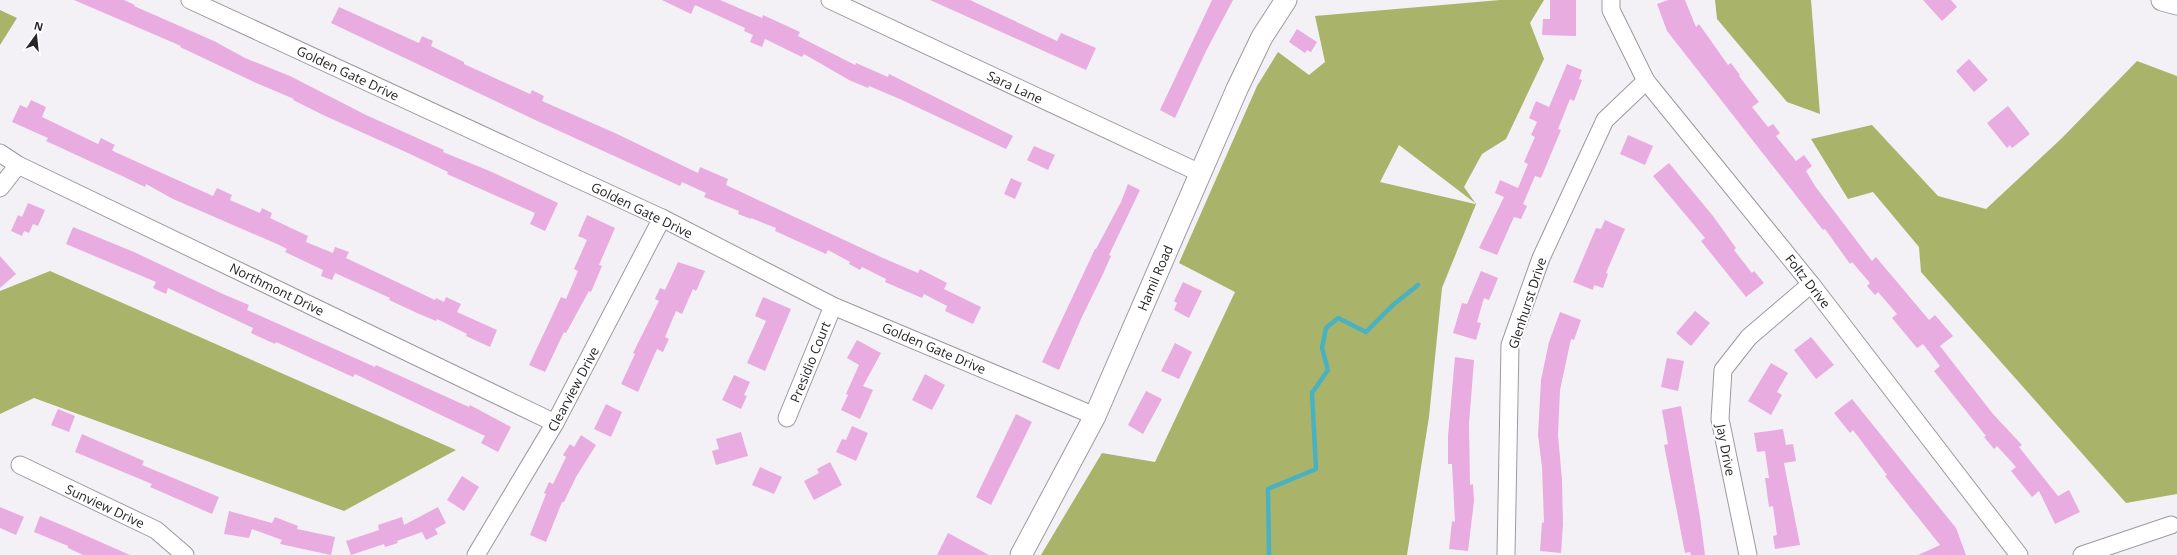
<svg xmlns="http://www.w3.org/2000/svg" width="2177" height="555" font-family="'Open Sans',sans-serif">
<rect width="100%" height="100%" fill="#f4f1f6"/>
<g fill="#aab36a" fill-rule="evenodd">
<path d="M1500 0H1544L1530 23 1544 59 1506 139 1482 154 1464 187 1476 204 1442 288 1429 417 1407 555H1041L1102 453 1155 462 1235 292 1179 263 1257 86 1278 52 1309 75 1325 62 1315 16ZM1399 145 1475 203V204L1380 182Z"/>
<polygon points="1715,0 1811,0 1820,114 1787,102 1717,19"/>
<polygon points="0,10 17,18 0,45"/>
<polygon points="2137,61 2177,76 2177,494 2126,503 1921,272 1919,247 1873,192 1848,199 1811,139 1872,125 1938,196 1986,209 2062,138"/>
<polygon points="50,271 456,450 344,511 34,398 0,414 0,291"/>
</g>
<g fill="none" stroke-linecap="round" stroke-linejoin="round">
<polyline stroke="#49b2c0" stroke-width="4.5" points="1269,555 1268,489 1316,469 1312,393 1328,370 1322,348 1326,328 1338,318 1366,332 1393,305 1418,285"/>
</g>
<g fill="#e9ace0">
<polygon points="74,0 124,0 135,5 134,6 214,41 245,58 290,76 366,115 444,150 443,152 492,172 558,203 545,231 530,224 535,213 447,174 448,172 408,153 323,115 293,100 294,99 254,82 180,47 181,46"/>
<polygon points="662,0 720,0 762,18 763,15 800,32 798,36 855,65 856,63 888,77 889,74 1013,136 1006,149 902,100 869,86 868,88 849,80 804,54 802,57 765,39 762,47 750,42 753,35 744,31 745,28 695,5 691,14"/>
<polygon points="930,0 970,0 1057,41 1061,33 1096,48 1086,70"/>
<polygon points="1212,0 1233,0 1206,51 1175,118 1160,110"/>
<polygon points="1550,0 1576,0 1576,36 1542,35 1543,19 1550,19"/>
<polygon points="1668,0 1685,0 1696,27 1699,24 1728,65 1731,63 1740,75 1739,76 1759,102 1752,107 1768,127 1773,124 1780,133 1776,136 1796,161 1804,155 1812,166 1806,171 1815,186 1872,261 1876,257 1929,320 1935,315 1953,336 1940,346 1993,414 2022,445 2019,447 2058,496 2069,490 2080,512 2055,524 2039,491 2032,497 2011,471 2016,467 1997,446 1994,449 1984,437 1986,436 1934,371 1940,366 1923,344 1917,348 1892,318 1897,314 1878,292 1875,295 1867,286 1870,283 1852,262 1850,264 1825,229 1823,230 1667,31 1657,4"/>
<polygon points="1923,0 1951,0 1957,7 1942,21"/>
<polygon points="339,7 419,43 422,36 433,41 431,46 464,62 464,64 530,94 532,90 544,96 542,101 615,133 698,173 700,167 728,179 726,185 883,258 918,273 920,269 947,283 944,289 981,307 973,324 945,311 947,306 924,294 922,298 885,282 886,279 862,267 860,270 849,264 850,262 828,250 826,254 775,231 776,228 751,218 751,219 738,214 739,211 704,197 706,193 682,182 680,186 533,119 331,23"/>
<polygon points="1297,29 1317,42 1311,52 1307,50 1305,53 1289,42"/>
<polygon points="1969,59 1988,80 1974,92 1956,71"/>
<polygon points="1567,64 1582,70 1579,79 1582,80 1574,101 1570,99 1558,129 1561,130 1541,178 1535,176 1523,204 1527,206 1521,219 1514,217 1497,255 1479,248 1504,197 1495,193 1500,180 1518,188 1528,164 1524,162 1535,137 1531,135 1537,122 1529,118 1536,101 1549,107"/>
<polygon points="31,100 46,107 42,117 98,144 101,138 115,145 112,150 115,152 213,196 217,188 232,195 230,200 260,213 262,208 272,213 270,218 308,236 306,242 333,253 335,247 349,252 346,258 435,300 436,298 444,302 446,297 461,304 457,312 497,330 490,347 466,336 467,334 437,319 436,321 417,313 389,300 390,298 335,273 332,280 321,276 323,270 285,252 287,249 277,244 173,199 146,184 145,187 122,176 46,141 48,138 12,122 20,105 27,108"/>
<polygon points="2008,106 2030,134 2012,148 2010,145 2007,148 1987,123"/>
<polygon points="1628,135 1653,146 1645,165 1620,154"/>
<polygon points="1034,146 1055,155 1048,170 1027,160"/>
<polygon points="1669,163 1713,216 1736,248 1734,250 1752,273 1754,271 1764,283 1746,297 1701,241 1705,238 1653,176"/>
<polygon points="1011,178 1022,183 1015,199 1004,194"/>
<polygon points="1128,184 1140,190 1109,255 1111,256 1102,276 1081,319 1059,370 1042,362 1095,249 1096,249 1121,202"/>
<polygon points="28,203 45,210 38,226 33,224 29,233 24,231 22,236 11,231 18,215 22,217"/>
<polygon points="587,215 615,228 599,265 602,266 591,292 589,291 566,333 564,332 545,372 529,365 561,297 566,299 578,271 574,269 587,240 578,236"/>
<polygon points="1605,220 1625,229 1606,273 1608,274 1603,288 1594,285 1593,290 1573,282 1596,228 1601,229"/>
<polygon points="73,227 134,252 223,294 249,305 247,310 375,367 376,365 469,407 470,405 511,427 498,452 481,443 485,436 355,374 353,377 276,342 275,344 251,333 253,328 168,288 166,294 153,288 156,282 66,244"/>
<polygon points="0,256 16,274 0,288"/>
<polygon points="678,262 705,271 696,291 693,289 682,314 676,311 665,337 669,339 663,352 657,349 638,392 621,384 635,354 633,353 659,301 655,299 660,288 665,290"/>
<polygon points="1481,271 1498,278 1489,300 1484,298 1477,322 1481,323 1476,340 1453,333 1462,303 1467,304"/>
<polygon points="1183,282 1202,291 1189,318 1174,310 1177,303 1174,301"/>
<polygon points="763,297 791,309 765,371 747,363 766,321 755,316"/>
<polygon points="1695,311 1710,323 1691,346 1676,333"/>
<polygon points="1560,312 1581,320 1574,340 1571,339 1560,390 1558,435 1562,480 1563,524 1561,553 1540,551 1542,522 1544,523 1542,467 1538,435 1541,380 1549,342"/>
<polygon points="1811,337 1834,365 1816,379 1794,350"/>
<polygon points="857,340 881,353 863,386 873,390 860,419 841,410 848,395 846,394 859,365 847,358"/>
<polygon points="1175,343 1192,352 1179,379 1161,371"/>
<polygon points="1455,357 1474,360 1469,424 1470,485 1473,484 1474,501 1468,551 1449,549 1452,521 1455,522 1452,464 1448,464 1448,436"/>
<polygon points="1667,358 1684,361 1678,391 1661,387"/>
<polygon points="1771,363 1788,373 1777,392 1782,395 1771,415 1748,401"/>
<polygon points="925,374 945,385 932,410 912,400"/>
<polygon points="734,375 750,382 744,395 747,396 741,409 722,400"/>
<polygon points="1146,391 1162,399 1143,434 1128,425"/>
<polygon points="1852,399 1956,528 1966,555 1918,555 1940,545 1885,476 1887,475 1853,430 1850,433 1834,413"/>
<polygon points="606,404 622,412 611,437 594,429"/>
<polygon points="1681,406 1700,517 1705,555 1691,555 1690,552 1685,553 1664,445 1668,444 1662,410"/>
<polygon points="58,409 75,416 69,432 51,425"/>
<polygon points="1016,414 1032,422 991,505 976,497"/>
<polygon points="852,426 868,433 856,461 836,452 842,439 846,440"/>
<polygon points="1783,429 1786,445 1793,444 1796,461 1784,463 1800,545 1775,549 1773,536 1777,535 1773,506 1769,507 1765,478 1769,478 1765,451 1757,452 1754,433"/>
<polygon points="741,432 748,456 716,465 712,451 719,449 716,439"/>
<polygon points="82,434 144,461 142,465 219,497 212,514 150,487 152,484 75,452"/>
<polygon points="581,435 596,445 576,477 564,502 562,502 546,542 530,535 546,494 544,493 549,482 553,484 566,457 563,455 570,444 574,447"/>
<polygon points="830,462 842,485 814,500 804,481 819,473 817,469"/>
<polygon points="760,467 782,477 774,494 752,485"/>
<polygon points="462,476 479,487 464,511 447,500"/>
<polygon points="0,507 24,517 16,535 0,528"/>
<polygon points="438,507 446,523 435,529 438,534 426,540 422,532 397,541 398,543 385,547 384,544 351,555 346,541 379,530 378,525 402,517 404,525"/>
<polygon points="229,511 272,523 275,517 298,526 297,529 335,537 331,555 280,544 282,540 252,529 249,538 224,534"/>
<polygon points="40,516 64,526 130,555 83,555 68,548 68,546 34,532"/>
<polygon points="948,533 989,555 937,555"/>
</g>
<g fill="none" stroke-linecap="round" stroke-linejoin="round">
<g stroke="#9d9a9f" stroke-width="19">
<g id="minor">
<polyline points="190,0 662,218 833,306 1095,416"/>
<polyline points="830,0 1200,173"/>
<polyline points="1611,0 1611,10 1646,81 1811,284 2019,555"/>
<polyline points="0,153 18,165 555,423"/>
<polyline points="0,188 18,165"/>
<polyline points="787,418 833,306"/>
<polyline points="20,465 156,530 185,555"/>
<polyline points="476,555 555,423 662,218"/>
<polyline points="1506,555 1510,345 1541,258 1605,120 1646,81"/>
<polyline points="1748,555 1720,419 1723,370 1749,337 1811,284"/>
<polyline points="2082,555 2171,525"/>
</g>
</g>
<g stroke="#9d9a9f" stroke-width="23">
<g id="tertiary">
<polyline points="2162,0 2177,4"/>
<polyline points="1021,555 1095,416 1237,89 1262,37 1286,0"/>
</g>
</g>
<use href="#minor" stroke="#fff" stroke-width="17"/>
<use href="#tertiary" stroke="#fff" stroke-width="21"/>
</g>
<g text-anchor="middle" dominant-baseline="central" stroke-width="4" stroke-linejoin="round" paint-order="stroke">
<g font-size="13" fill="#262527" stroke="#fff">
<text transform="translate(348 73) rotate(25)">Golden Gate Drive</text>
<text transform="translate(1015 87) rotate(25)">Sara Lane</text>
<text transform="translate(642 210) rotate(26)">Golden Gate Drive</text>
<text transform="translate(1155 278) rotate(-67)">Hamil Road</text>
<text transform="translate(1808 281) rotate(52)">Foltz Drive</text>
<text transform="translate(277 289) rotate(26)">Northmont Drive</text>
<text transform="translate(1527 303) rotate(-72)">Glenhurst Drive</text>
<text transform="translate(934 348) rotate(23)">Golden Gate Drive</text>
<text transform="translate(810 362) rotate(-68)">Presidio Court</text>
<text transform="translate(573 389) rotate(-62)">Clearview Drive</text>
<text transform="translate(1726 450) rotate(79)">Jay Drive</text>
<text transform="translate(105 506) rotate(25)">Sunview Drive</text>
</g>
</g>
<g transform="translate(36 36) rotate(15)" stroke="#ffffff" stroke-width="3" paint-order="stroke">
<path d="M0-3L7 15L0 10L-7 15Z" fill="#262527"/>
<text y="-6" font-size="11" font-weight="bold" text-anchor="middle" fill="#262527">N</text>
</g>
</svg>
